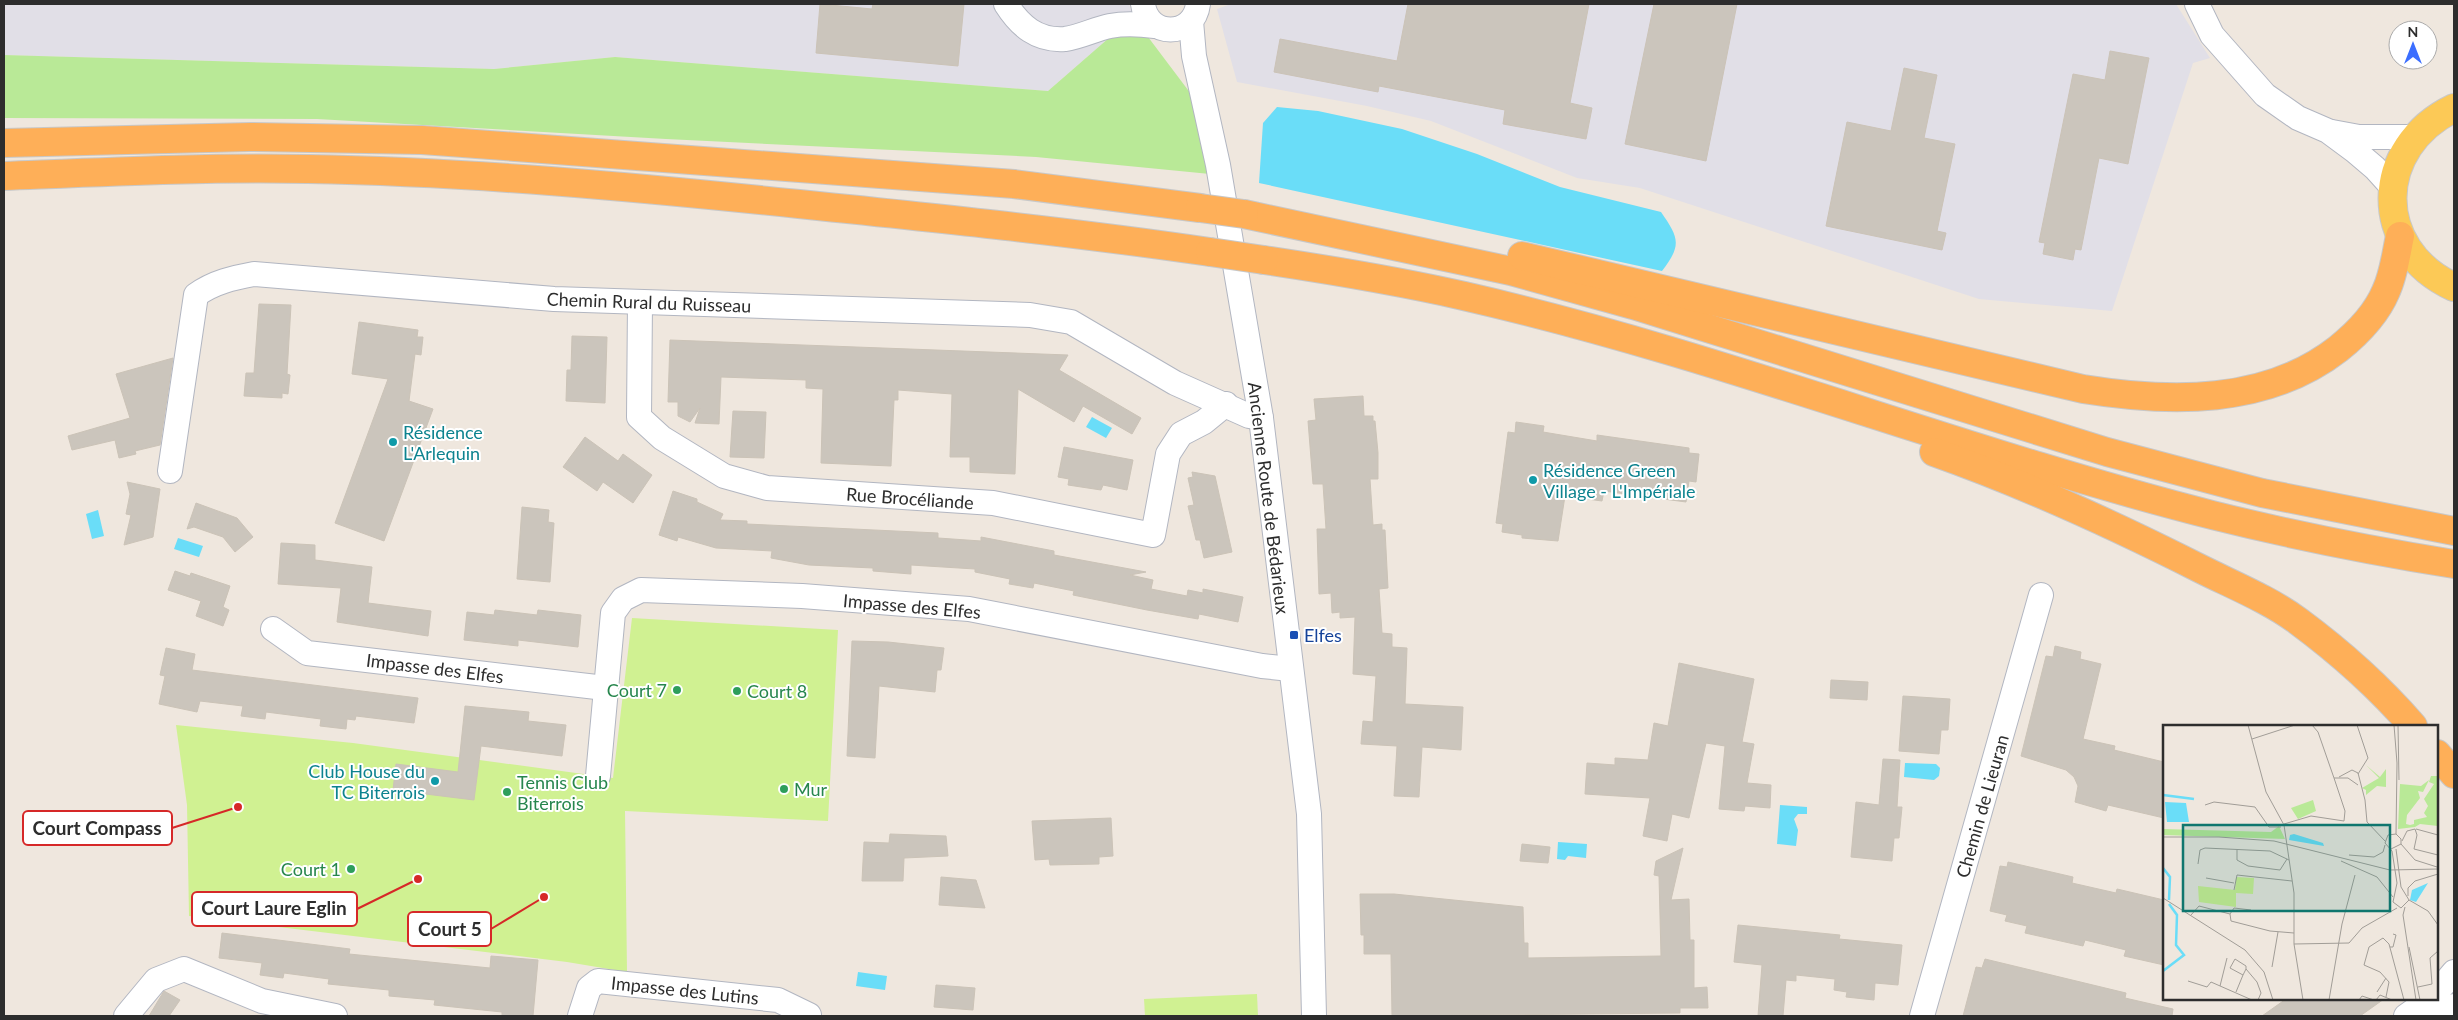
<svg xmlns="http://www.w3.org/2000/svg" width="2458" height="1020" font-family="Lato,sans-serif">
<rect width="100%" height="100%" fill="#efe7de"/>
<g fill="#e1dfe7">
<polygon points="4,4 1129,4 1133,17 1048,91 615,57 494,69 4,55"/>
<polygon points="1231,4 2176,4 2210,58 2193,63 2112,311 1979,299 1640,188 1577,178 1431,121 1367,106 1237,82 1217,9"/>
</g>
<polygon fill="#b9e997" points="1133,17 1191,94 1210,174 1036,157 666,139 317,119 4,118 4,55 494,69 615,57 1048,91"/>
<g fill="#d0f192">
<polygon points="632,618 838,630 828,821 625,811 627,972 567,962 189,916 187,805 176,725 353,743 613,778"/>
<polygon points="1257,994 1258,1016 1145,1016 1144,999"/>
</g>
<g fill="#6addf8">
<path d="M1277 107 1318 111 1402 129 1477 154 1560 187 1661 212C1679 238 1682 245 1662 271L1259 183 1263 123Z"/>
<polygon points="1092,417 1112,428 1106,438 1086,427"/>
<polygon points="98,510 104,536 92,539 86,514"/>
<polygon points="178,538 203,546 199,557 174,549"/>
<polygon points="1905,763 1936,764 1940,768 1939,776 1934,780 1904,777"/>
<polygon points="1780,805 1807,807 1807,814 1798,814 1794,819 1798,830 1796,846 1777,844"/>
<polygon points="1558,842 1587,844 1586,858 1568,856 1565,860 1557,859"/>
<polygon points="858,972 887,976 885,990 856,986"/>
</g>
<g fill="#cbc5bc" stroke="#cbc3b7">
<polygon points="820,4 872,9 873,4 964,4 958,66 816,53"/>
<polygon points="1408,4 1589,4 1570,103 1592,108 1586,139 1503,124 1505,110 1379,86 1378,92 1274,72 1280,39 1397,61"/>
<polygon points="1654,4 1737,4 1706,161 1625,144"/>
<polygon points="2110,51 2149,58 2128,164 2099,158 2081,250 2075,249 2073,260 2043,254 2045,243 2039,242 2073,74 2105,80"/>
<polygon points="1904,68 1937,75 1924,138 1955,144 1937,231 1946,233 1942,250 1826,226 1847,122 1891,131"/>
<polygon points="259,304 291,305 287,374 290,375 288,394 282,393 282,398 244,396 246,373 254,373"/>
<polygon points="359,322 418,330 417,337 423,337 421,355 415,354 409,401 433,409 384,541 335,523 388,379 352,374"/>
<polygon points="572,336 607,337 605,403 566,401 567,370 571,370"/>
<polygon points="670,340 1068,355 1059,370 1141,418 1132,434 1083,406 1074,422 1018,389 1015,474 970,472 970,457 950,457 952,394 898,390 898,400 894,400 891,466 821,463 823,389 806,388 806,380 721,377 719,424 695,423 700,408 690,422 678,416 678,402 668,402"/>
<polygon points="173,358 160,445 135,451 136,454 119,458 115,440 72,450 68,436 130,418 116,374"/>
<polygon points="1363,396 1364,416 1373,416 1373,421 1375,421 1378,453 1378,479 1370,479 1373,525 1382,524 1382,530 1385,530 1388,588 1379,589 1382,633 1392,634 1392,647 1407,648 1405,704 1463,707 1461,750 1422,747 1419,797 1394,796 1397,746 1361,744 1363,721 1373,722 1376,676 1353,674 1355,617 1340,618 1340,612 1332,613 1331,593 1319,594 1317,529 1326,529 1323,484 1313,484 1308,421 1316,420 1314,399"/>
<polygon points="733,411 766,412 764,458 730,457"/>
<polygon points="1516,422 1544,426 1543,432 1597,441 1597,435 1689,448 1689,453 1699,454 1696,482 1689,481 1686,502 1604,491 1602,501 1565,496 1558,541 1522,538 1522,535 1502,532 1503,524 1496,523 1508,432 1515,433"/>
<polygon points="585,437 618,461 623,454 652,475 633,503 603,482 597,491 563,467"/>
<polygon points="1064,447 1133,460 1127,490 1103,485 1101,490 1068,485 1069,479 1058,477"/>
<polygon points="1192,472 1215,476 1232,552 1204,558 1200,540 1196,540 1188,506 1194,505 1188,478 1193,477"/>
<polygon points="127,482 160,489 153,537 124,545 131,515 126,514 130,494"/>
<polygon points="673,491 697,499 697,502 723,514 720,520 747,521 747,524 938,533 938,538 981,541 981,537 1054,551 1054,555 1146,572 1130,575 1153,580 1151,589 1187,596 1188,590 1203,593 1203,589 1243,597 1238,622 1199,614 1198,619 1147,610 1073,595 1074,591 1034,583 1033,588 1009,584 1010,579 975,572 975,569 911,565 911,574 873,571 873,568 809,565 771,558 772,551 716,548 678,537 677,541 659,535"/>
<polygon points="196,503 237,518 253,537 235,552 223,537 194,527 187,529"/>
<polygon points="522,507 549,510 548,522 554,523 550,582 517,579"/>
<polygon points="281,543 315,545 315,560 372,567 368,603 431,611 428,636 337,622 341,588 278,584"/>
<polygon points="175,571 190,576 191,573 230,586 223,607 229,610 223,626 196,616 201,601 168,590"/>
<polygon points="495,610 537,615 538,610 581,615 578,647 518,640 518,646 464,640 467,612 494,615"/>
<polygon points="852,641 888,642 944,648 941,670 937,670 935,692 879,686 875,758 847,756"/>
<polygon points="2055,646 2081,652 2080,659 2101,664 2083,739 2115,746 2114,750 2164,762 2164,818 2108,805 2106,811 2075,802 2078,786 2074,777 2066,770 2021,756 2046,656 2053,657"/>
<polygon points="166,648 195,654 192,670 418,698 414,723 356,716 355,720 347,719 346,729 320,726 321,719 266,712 265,719 241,716 243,706 200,701 197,712 159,704 165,676 160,675"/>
<polygon points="1679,663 1754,679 1742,742 1754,744 1747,783 1771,785 1770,808 1745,806 1744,811 1719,809 1725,746 1706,743 1689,818 1672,814 1667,841 1643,836 1650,798 1585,794 1587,763 1615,765 1615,758 1648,760 1654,723 1668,726"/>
<polygon points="1831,680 1868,682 1867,700 1830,698"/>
<polygon points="1903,696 1950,699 1948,730 1941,730 1939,754 1899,751"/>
<polygon points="465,706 529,712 528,721 566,725 562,756 481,746 474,800 393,790 396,764 458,772"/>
<polygon points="1883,759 1900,760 1897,807 1902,807 1899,838 1894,838 1892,861 1851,857 1856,802 1879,805"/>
<polygon points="1111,818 1113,856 1099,857 1099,864 1050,865 1049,859 1035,860 1032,821"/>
<polygon points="890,834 946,836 948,856 904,858 903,881 862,881 864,842 889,843"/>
<polygon points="1522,844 1550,847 1548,863 1520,861"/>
<polygon points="1683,848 1671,900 1689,899 1690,940 1694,940 1694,988 1707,987 1708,1008 1680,1008 1680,1013 1392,1016 1391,954 1364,954 1364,935 1361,935 1360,894 1394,894 1523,907 1524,943 1528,943 1528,958 1661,956 1659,876 1654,875 1656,861"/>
<polygon points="2008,862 2073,877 2072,883 2116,893 2117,889 2164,900 2164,965 2124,956 2126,950 2085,940 2083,946 2025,933 2027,926 2005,921 2007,915 1990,911 2000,866 2007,867"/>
<polygon points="941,877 976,880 985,908 939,905"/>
<polygon points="1738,925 1840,935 1839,939 1902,945 1898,985 1875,983 1874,1000 1846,997 1847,992 1834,990 1835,979 1796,975 1796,981 1786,980 1783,1016 1758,1016 1762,965 1734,962"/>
<polygon points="222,933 350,949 349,954 490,968 491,956 538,960 533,1016 502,1016 502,1012 434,1005 435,1000 389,996 389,990 328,984 329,979 284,973 283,978 260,975 262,963 219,958"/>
<polygon points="1985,959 2126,993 2125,998 2173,1009 2172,1016 1963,1016 1976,967 1982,968"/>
<polygon points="936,985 975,988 973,1010 934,1007"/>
<polygon points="164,991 180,1000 169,1016 149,1016"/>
<polygon points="2286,999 2384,999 2360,1016 2262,1016"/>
</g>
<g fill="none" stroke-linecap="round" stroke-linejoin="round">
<g stroke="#b2b6c1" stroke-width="26">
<g id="minor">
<path d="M1006 4C1020 26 1037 41 1065 39 1080 37 1095 29 1110 26 1126 23 1139 24 1155 26"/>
<path d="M1143 4C1147 38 1194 38 1198 4"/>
<polyline points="2197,4 2212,35 2265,95 2298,118 2328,131 2355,151 2375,168 2393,188"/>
<polyline points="1191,21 1194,56 1218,165 1261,418 1309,814 1314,1016"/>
<polyline points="2332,132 2359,137 2414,137"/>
<polyline points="640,302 639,417 662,438 724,476 767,488 993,503 1153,535 1168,454 1181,434 1204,422 1226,404"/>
<path d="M170 471 196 295C214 282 233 278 254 274L554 299 1030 315 1071 322 1175 383 1249 416 1261 418"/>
<polyline points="273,629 307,653 605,688"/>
<polyline points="598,776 613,613 623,599 641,590 802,596 969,609 1262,666 1291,669"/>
<polyline points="2437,992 2454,972"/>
<polyline points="126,1016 156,980 184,969 262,1001 335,1016"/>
<polyline points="580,1016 589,988 598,981 778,1000 809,1015"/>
<polyline points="1922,1016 2041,595"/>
<polyline points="2406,1016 2430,999"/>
<polyline points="2436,1016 2454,1006"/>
</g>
</g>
<g stroke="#c8c8c8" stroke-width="30">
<path id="primary" d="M2454 108C2373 147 2371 249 2454 287"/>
</g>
<g stroke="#c8c8c8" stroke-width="30">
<g id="trunk">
<polyline points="4,143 250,137 422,140 1014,184 1200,208"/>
<path d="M4 176C105 172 207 167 308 169 472 172 635 187 799 204 936 218 1073 232 1210 252"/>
<polyline points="1244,214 1511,271 1633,305 2107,452 2262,493 2454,531"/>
<path d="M1522 256 2083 389C2170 403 2266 405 2338 349 2358 333 2376 315 2386 291 2394 274 2396 254 2400 236"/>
<path d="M1264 260C1331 270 1398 281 1464 296 1718 354 1960 451 2212 515 2292 535 2373 551 2454 564"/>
<path d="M1934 452C2025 484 2114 525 2201 569 2233 585 2270 600 2298 621 2340 652 2379 687 2413 726"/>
<polyline points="2437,754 2454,774"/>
</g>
</g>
<use href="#minor" stroke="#fff" stroke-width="24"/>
<use href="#primary" stroke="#fcc956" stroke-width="28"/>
<use href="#trunk" stroke="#feaf58" stroke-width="28"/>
<g stroke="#c8c8c8" stroke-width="30" stroke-linecap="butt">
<g id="trunk-bridge">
<polyline points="1200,208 1244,214"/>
<polyline points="1210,252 1264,260"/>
</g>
</g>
<use href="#trunk-bridge" stroke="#feaf58" stroke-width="28"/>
</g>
<g fill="#0f9aa8" stroke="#fff" stroke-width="2">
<circle cx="393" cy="442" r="5"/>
<circle cx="1533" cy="480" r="5"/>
<circle cx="435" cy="781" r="5"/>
</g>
<rect fill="#1a4fb4" stroke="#fff" stroke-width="2" x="1289" y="630" width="10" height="10" rx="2.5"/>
<g fill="#2e9e5b" stroke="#fff" stroke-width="2">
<circle cx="677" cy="690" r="5"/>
<circle cx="737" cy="691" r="5"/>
<circle cx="784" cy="789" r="5"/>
<circle cx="507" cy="792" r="5"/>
<circle cx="351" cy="869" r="5"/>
</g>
<g text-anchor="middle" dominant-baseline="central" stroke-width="4" stroke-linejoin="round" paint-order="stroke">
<g font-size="18" fill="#2d2d2d" stroke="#fff">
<text transform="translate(649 302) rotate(2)">Chemin Rural du Ruisseau</text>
<text transform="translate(910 498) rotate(4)">Rue Brocéliande</text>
<text transform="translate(1269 498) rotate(83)">Ancienne Route de Bédarieux</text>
<text transform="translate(912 606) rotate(5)">Impasse des Elfes</text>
<text transform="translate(435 668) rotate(7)">Impasse des Elfes</text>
<text transform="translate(1982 806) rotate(-74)">Chemin de Lieuran</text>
<text transform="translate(685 990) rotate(6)">Impasse des Lutins</text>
</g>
<g font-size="18" fill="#0d838f" stroke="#fff" text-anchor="start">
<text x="403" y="432">Résidence<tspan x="403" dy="21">L'Arlequin</tspan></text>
<text x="1543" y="470">Résidence Green<tspan x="1543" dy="21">Village - L'Impériale</tspan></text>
<text x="425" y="771" text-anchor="end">Club House du<tspan x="425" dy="21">TC Biterrois</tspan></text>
</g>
<g font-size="18" fill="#164399" stroke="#fff" text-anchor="start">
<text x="1304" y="635">Elfes</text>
</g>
<g font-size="18" fill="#27864d" stroke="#fff" text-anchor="start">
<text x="667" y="690" text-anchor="end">Court 7</text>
<text x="747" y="691">Court 8</text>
<text x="517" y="782">Tennis Club<tspan x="517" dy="21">Biterrois</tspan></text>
<text x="794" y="789">Mur</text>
<text x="341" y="869" text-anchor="end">Court 1</text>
</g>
</g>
<g transform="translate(2163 725)">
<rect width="275" height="275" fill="#efe7de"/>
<path d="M203 40 217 52 223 44V62L214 61 203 70V65L199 63 216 53ZM268 51H275V101L257 99 252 102 235 104 237 59 258 61 266 55 260 67 255 66 257 73 244 90 243 99 247 100 251 99V95L264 92 261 88 265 81 261 74 271 59 266 57ZM150 75 153 86 135 94 128 83ZM116 101 122 114 0 110V104L108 107Z" fill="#b9e997"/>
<path d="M73 152 91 153 90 169 73 168V182L36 177 35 161 72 165Z" fill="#d0f192"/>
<path d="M2 77 23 78 26 97H4ZM131 109 160 118 161 121 126 115 127 110ZM265 158 253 177 247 175 249 165Z" fill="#6addf8"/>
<path fill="none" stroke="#6addf8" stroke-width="2.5" d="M0 70 31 74M0 143 7 152 6 175M0 246 21 230 13 220 14 190 6 179"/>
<path fill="none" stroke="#a19d97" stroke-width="1" d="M85 0 103 67 121 100 131 168V219L140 275M149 0 155 7 171 53H185L195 60M194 0 205 33 195 49M231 0 234 38 233 109M235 0 236 55M89 14 132 0M176 52 189 45 195 48 202 75 204 97 222 116M42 80 51 77 92 82 106 102H118M121 99 148 91 181 96 182 86 171 53M253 104 275 110M0 112H56L111 116 227 145 275 144M239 116 244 106 252 104 254 110 251 124 275 130M238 119 252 135 274 142M228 124 238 119V114L233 109 225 110 222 118 229 126 234 158 230 177 238 183 246 175 238 162 233 124M74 125V135L85 141 117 145 124 134M186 130 211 132 220 127 222 120M178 136 214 152 230 172M35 139 37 125 42 123 107 126 126 135M43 153 71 158M71 165 74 150 129 156M245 171V163L252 156 275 149M0 173 82 225 101 247 110 275M246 175 265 186 275 200M242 182 240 190 253 275M67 189 71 183 88 185M28 190 36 181 67 189 68 196 107 206 131 208M131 219 186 218 199 203 234 183M227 222H230L233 210 230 209M246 222 257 275M109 242 115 207M83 244 94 257 98 268 95 275M25 256 44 262 48 257 89 275M57 261 64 233M255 262 269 259 267 233 275 226M73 267 80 250 83 244V241L72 234 67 243 80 250M214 267 223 253M223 272 226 257 217 247 201 240 206 222 220 213 226 219 241 275M166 275 179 199 192 150M196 275 199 271 211 275M213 275 217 270 229 275"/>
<path fill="#0f766e" fill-opacity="0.15" stroke="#0f766e" stroke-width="2.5" d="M20 100H227V186H20Z"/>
<rect width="275" height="275" fill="none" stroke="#2d2d2d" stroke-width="2.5"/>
</g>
<path fill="none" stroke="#d62828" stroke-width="2" d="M238 807L172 828M418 879L357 909M544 897L491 929"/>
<g fill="#d62828" stroke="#fff" stroke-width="2">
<circle cx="238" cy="807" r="5"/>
<circle cx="418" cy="879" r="5"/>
<circle cx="544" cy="897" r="5"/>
</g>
<g fill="#fff" stroke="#d62828" stroke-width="2">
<rect x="23" y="811" width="149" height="34" rx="5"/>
<rect x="192" y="892" width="165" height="34" rx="5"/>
<rect x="408" y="912" width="83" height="34" rx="5"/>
</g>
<g font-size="19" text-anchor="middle" font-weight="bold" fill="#2d2d2d">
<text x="97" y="835">Court Compass</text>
<text x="274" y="915">Court Laure Eglin</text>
<text x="450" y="936">Court 5</text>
</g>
<rect width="2458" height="1020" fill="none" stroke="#2d2d2d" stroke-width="10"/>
<g transform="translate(2413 45)"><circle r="24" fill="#ffffff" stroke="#ababab"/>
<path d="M0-4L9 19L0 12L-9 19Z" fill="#3b6eff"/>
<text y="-8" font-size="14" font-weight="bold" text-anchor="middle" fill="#2d2d2d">N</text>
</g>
</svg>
